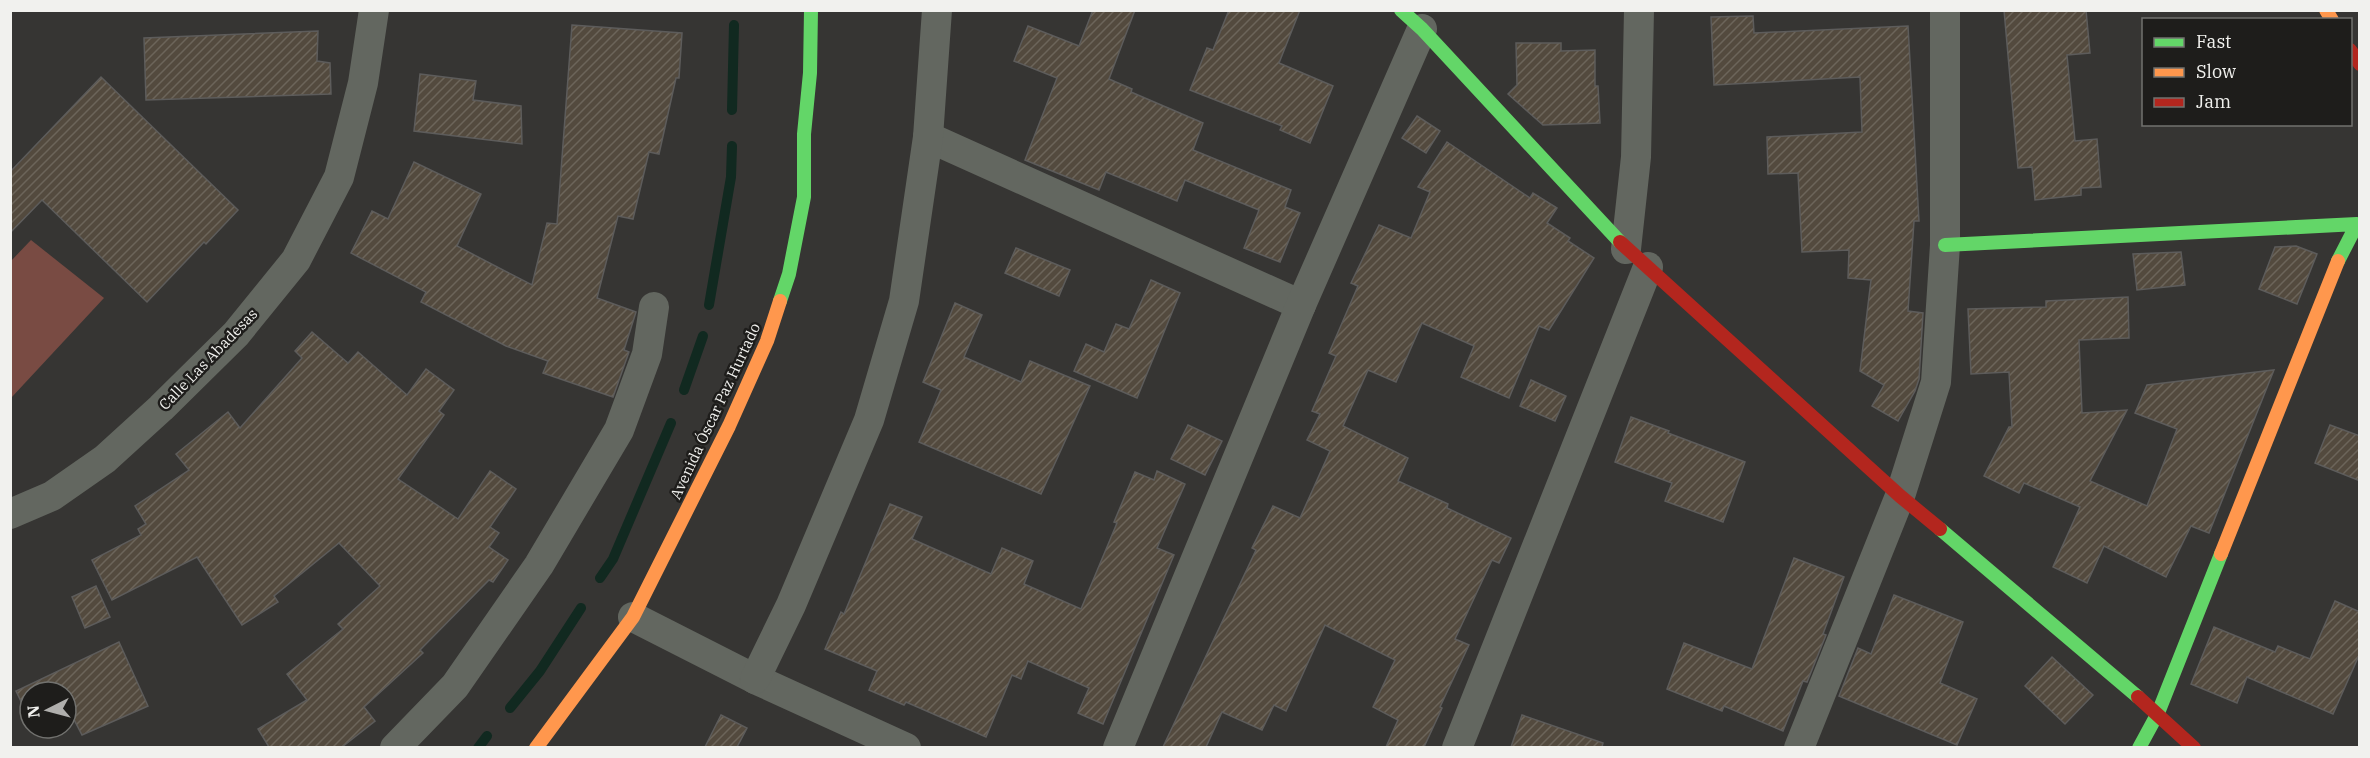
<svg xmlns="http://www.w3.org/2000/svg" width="2370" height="758" font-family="'IBM Plex Serif',serif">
<defs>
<pattern id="building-hatch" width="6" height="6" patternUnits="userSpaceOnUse" patternTransform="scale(1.5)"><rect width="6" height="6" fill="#534a3e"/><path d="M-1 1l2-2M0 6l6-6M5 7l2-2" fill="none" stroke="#6c655a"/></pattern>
</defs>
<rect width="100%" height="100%" fill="#363533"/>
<polygon fill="#794b43" points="31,240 104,298 11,398 11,261"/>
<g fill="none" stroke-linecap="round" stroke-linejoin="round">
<g stroke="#112920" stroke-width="10">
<polyline points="732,110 734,25"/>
<polyline points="709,305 731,177 732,146"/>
<polyline points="684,390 703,336"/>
<polyline points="600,578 613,559 671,423"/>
<polyline points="510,708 540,671 581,608"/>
<polyline points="478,748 487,736"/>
</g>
</g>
<g fill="url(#building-hatch)" stroke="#5d5c5b" stroke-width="1.5">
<polygon points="1093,10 1135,10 1109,79 1132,89 1131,92 1203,123 1193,150 1291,190 1285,207 1300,213 1280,262 1244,248 1259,210 1185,180 1177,201 1106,172 1099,190 1025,160 1057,78 1014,61 1028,26 1079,46"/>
<polygon points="1229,10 1300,10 1279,63 1333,86 1310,143 1280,130 1282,126 1190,90 1207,48 1213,50"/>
<polygon points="2004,10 2086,10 2090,53 2067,55 2075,141 2097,139 2101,187 2081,188 2081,195 2035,200 2032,167 2018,168"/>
<polygon points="1753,16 1754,33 1908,26 1919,221 1914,221 1908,311 1923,313 1919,379 1915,391 1898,421 1872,406 1884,385 1860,371 1871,280 1848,278 1849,250 1802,252 1798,173 1768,174 1767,137 1862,132 1860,77 1714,85 1711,17"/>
<polygon points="572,25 682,33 679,78 676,78 659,154 649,152 633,219 618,216 597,298 636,312 624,350 629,352 613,397 543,373 548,361 506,346 421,302 426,292 351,253 372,211 388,219 414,162 481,194 457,246 532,285 547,223 557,224"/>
<polygon points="318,31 317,61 330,63 331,94 146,100 144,38"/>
<polygon points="1516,43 1561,43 1561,51 1595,50 1595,86 1598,86 1600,123 1543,125 1508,94 1517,85"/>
<polygon points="420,74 476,81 473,100 521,106 522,144 414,131"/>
<polygon points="101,77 238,210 206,244 204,242 147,302 42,200 10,233 10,172"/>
<polygon points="1417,116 1440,131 1426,153 1402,138"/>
<polygon points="1447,142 1530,198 1533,193 1557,208 1547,223 1570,238 1568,241 1594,258 1549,330 1539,326 1509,398 1461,377 1474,346 1422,323 1396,382 1368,370 1343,426 1408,458 1398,481 1448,504 1447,508 1511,538 1499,563 1492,560 1455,639 1469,645 1440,707 1442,708 1424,747 1386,747 1398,720 1373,707 1395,660 1325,625 1286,711 1274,705 1262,730 1222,712 1206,747 1163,747 1256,550 1252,548 1273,506 1300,518 1330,451 1307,440 1320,414 1312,411 1336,356 1329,353 1358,286 1351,283 1379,225 1411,238 1430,192 1418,187"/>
<polygon points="2296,246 2317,254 2297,304 2259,289 2275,247"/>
<polygon points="1016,248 1070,270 1059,296 1005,273"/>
<polygon points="2181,252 2185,285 2137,290 2133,254"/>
<polygon points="1151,280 1180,293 1137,398 1074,371 1086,344 1104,352 1116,324 1129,329"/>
<polygon points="2128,297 2129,338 2079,340 2082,413 2127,410 2090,481 2147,506 2177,429 2135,413 2147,385 2274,370 2209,533 2191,526 2166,577 2104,546 2087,583 2053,567 2080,507 2024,483 2019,493 1984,476 2009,427 2012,427 2009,372 1971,374 1968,309 2046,307 2046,301"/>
<polygon points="955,303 982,315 964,357 1021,382 1030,361 1090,386 1041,494 919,442 941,390 923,382"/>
<polygon points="312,332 348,363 358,352 407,395 426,369 454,390 439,411 444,415 398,479 458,519 490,471 516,489 490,527 499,533 489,547 508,560 493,582 489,580 420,650 423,653 364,707 375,721 342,747 269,747 258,729 307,700 287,674 343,629 338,624 380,586 339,543 274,596 278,602 242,625 197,557 112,600 92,560 141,535 138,529 146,524 135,506 189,470 176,454 228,412 240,428 302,358 295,351"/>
<polygon points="1531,380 1566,396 1555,421 1520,406"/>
<polygon points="1631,417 1669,431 1668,433 1745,462 1723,522 1665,501 1672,483 1615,462"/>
<polygon points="1188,425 1222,441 1205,475 1171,459"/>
<polygon points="2330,425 2360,436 2360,481 2315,463"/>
<polygon points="1157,471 1185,484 1157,548 1174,555 1103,724 1078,713 1089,688 1028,661 1021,679 1012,675 986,737 906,702 904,705 869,690 877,671 825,649 841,612 844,614 890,504 922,517 912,539 991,574 1002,548 1033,561 1024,584 1081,609 1117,523 1114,522 1135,472 1154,480"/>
<polygon points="1794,558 1844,577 1823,634 1826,635 1807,682 1803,681 1783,731 1724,706 1722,711 1667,689 1684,643 1752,669"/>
<polygon points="96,586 110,617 85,628 72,597"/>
<polygon points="1894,595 1963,622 1940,683 1977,699 1957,745 1839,696 1858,648 1871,654"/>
<polygon points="2335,601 2360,612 2360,653 2333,714 2247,677 2237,703 2191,684 2214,627 2275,652 2278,646 2310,659"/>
<polygon points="119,642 148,706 82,735 66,704 66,692 30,692 30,720 16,691"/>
<polygon points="2052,657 2093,695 2065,724 2025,686"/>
<polygon points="721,715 747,728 737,747 705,747"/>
<polygon points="1522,715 1603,743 1602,747 1511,747"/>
</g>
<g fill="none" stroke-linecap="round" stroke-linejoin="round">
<g stroke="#636760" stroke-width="30">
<polyline points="928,137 1301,305"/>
<polyline points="1626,249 1636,157 1639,10"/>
<polyline points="10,514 52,496 105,459 161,408 236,334 296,260 339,177 363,83 374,10"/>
<polyline points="633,617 755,679 906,748"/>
<polyline points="755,679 791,605 869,420 904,301 928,137 937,10"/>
<polyline points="395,748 455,686 539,565 619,430 647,354 654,307"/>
<polyline points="1118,748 1301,305 1422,29"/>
<polyline points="1457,748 1648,267"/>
<polyline points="1799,748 1900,496 1936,382 1945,245 1945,10"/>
</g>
<g stroke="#63d668" stroke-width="14">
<polyline points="1401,10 1422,29 1620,242"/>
<polyline points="1945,245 2357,224 2338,261"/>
<polyline points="780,301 789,274 804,197 804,134 810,73 811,10"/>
<polyline points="1940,529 2138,697"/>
<polyline points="2139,748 2158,713 2221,554"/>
</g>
<g stroke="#ff974d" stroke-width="14">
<polyline points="2326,10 2332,20"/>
<polyline points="2221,554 2338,261"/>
<polyline points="536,748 633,617 729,426 767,341 780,301"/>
</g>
<g stroke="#b3261e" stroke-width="14">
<polyline points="2350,50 2360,64"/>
<polyline points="1620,242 1900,496 1940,529"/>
<polyline points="2138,697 2194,748"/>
</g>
</g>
<g text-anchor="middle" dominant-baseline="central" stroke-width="5" stroke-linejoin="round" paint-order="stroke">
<g font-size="15" fill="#f1f1ee" stroke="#1e1d1b">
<text transform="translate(208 359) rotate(-46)">Calle Las Abadesas</text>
<text transform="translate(715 411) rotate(-65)">Avenida Óscar Paz Hurtado</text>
</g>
</g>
<rect width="2370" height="758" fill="none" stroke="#f1f1ee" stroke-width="24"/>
<rect x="2142" y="18" width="210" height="108" fill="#1e1d1b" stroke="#72726f" stroke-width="1.5"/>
<rect x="2154" y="38" width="30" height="9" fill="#63d668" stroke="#72726f" stroke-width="1.5"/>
<text x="2196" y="48" font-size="18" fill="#f1f1ee">Fast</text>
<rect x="2154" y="68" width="30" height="9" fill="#ff974d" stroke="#72726f" stroke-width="1.5"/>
<text x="2196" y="78" font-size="18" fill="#f1f1ee">Slow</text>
<rect x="2154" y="98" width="30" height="9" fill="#b3261e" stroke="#72726f" stroke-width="1.5"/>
<text x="2196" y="108" font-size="18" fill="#f1f1ee">Jam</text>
<g transform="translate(48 710) rotate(264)"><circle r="28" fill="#1e1d1b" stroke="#72726f" stroke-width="1.5"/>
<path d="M0-4.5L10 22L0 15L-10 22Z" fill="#b0afad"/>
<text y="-9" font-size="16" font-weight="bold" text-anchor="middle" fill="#f1f1ee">N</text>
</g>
</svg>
